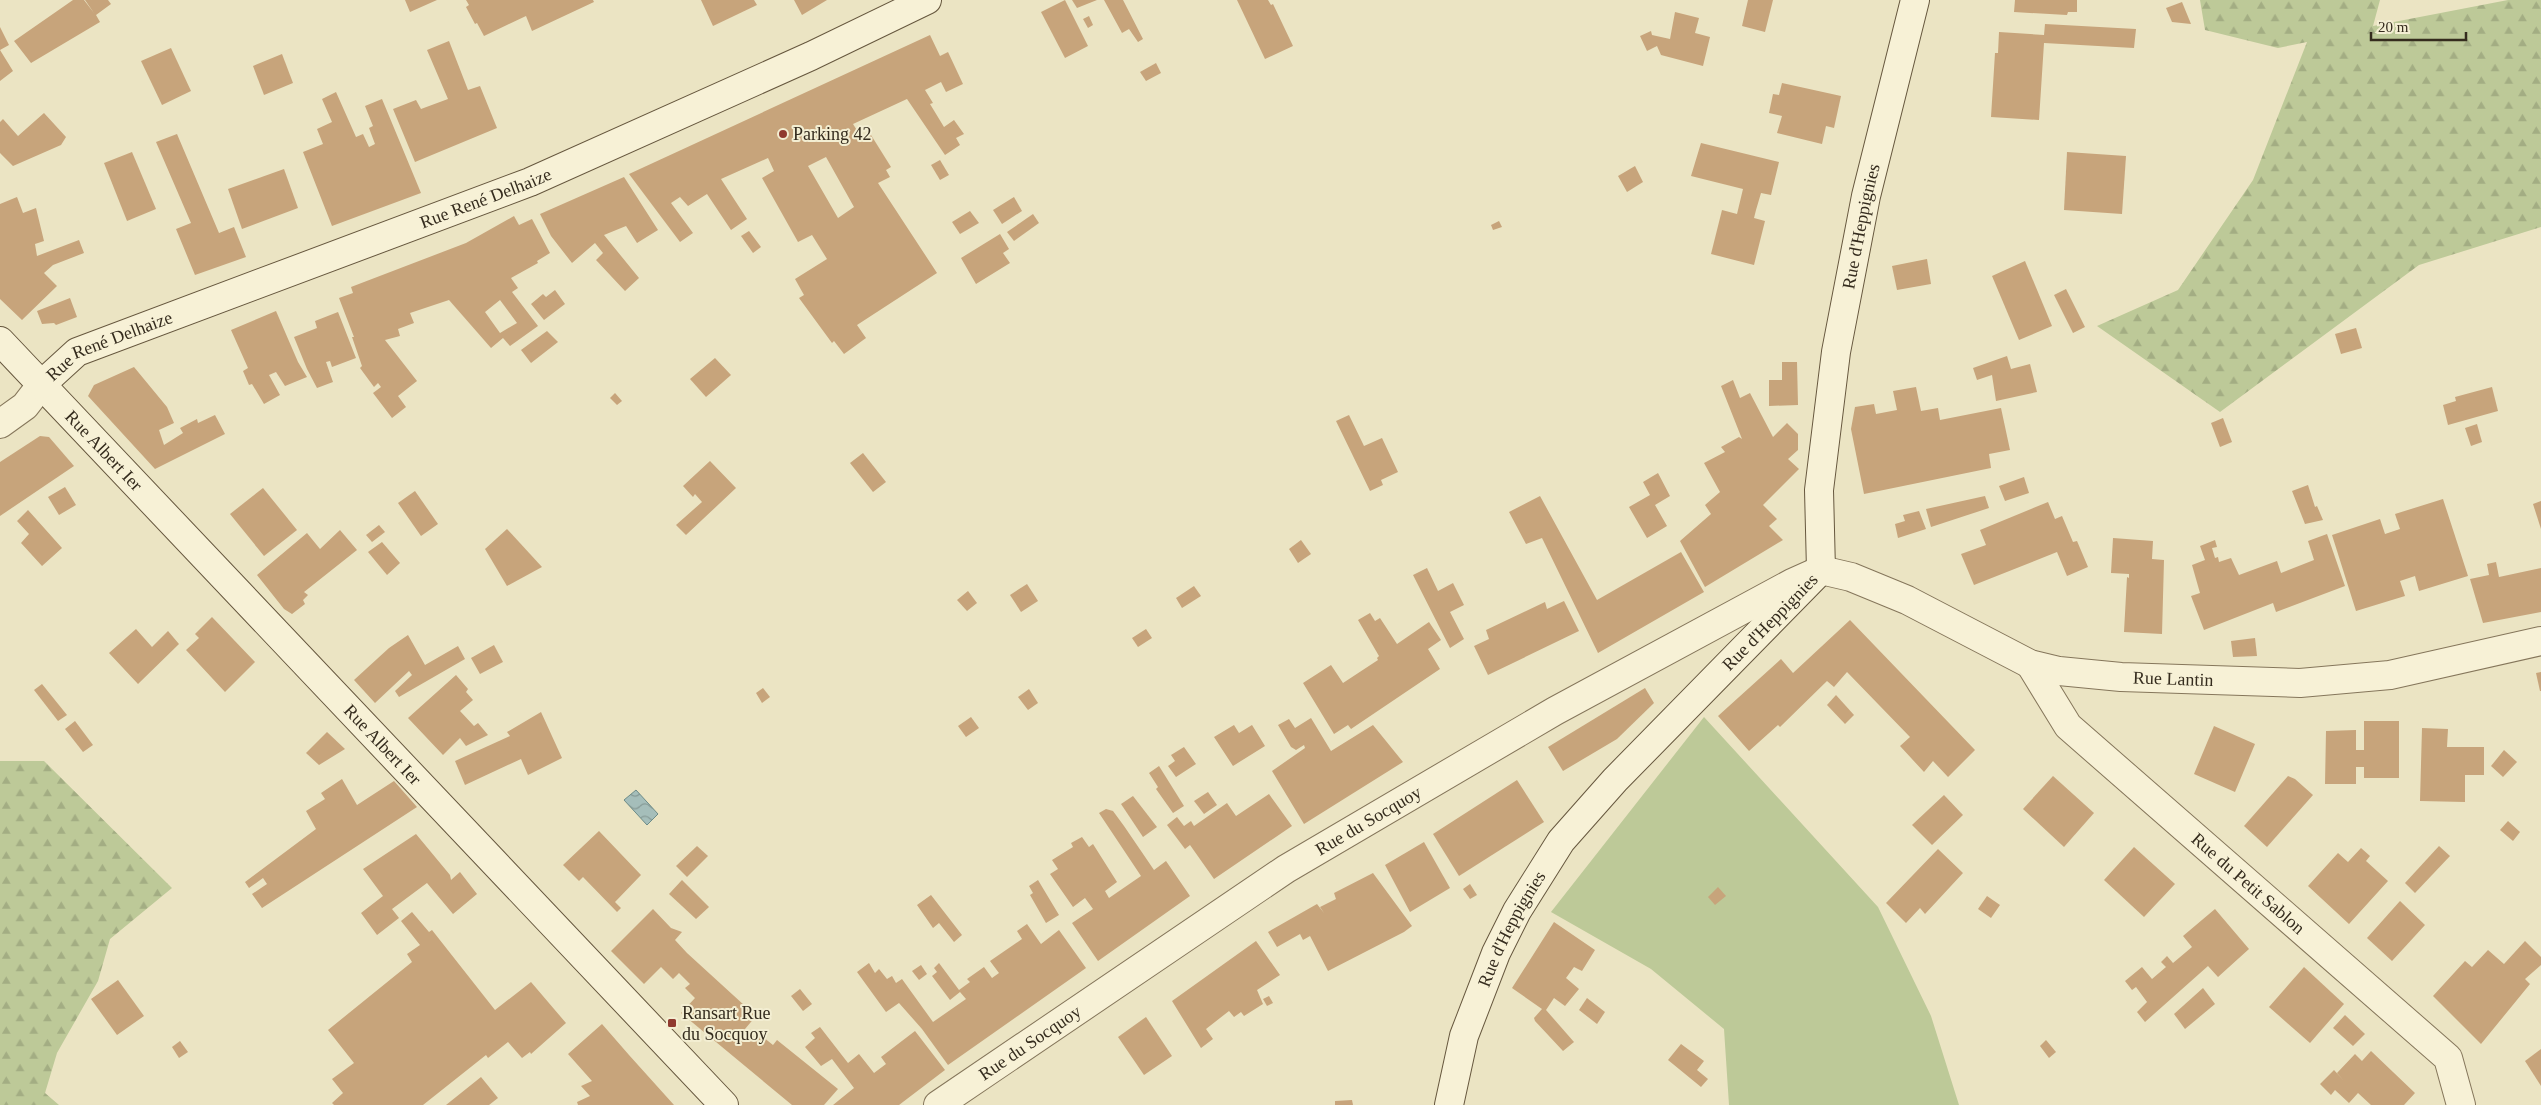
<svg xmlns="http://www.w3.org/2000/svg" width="2541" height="1105" font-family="Georgia,serif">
<defs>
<pattern id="forest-firs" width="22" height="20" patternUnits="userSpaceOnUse" patternTransform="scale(1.25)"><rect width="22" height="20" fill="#bdc998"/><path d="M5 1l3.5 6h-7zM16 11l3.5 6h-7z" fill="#a3ad83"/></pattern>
<pattern id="water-waves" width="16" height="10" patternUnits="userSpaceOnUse" patternTransform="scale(1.25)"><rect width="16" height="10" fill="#a5beba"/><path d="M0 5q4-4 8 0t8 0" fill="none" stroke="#879b97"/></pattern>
</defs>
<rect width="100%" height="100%" fill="#ebe4c3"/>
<polygon fill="#bdc998" points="1704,717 1878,907 1931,1016 1959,1105 1729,1105 1724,1029 1651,969 1551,912"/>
<g fill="url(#forest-firs)">
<polygon points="2200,0 2380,0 2373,26 2508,0 2541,0 2541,227 2419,265 2220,412 2097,326 2178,290 2253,180 2307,42 2278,48 2205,30"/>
<polygon points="0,761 44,761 172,888 110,939 98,981 57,1053 45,1093 59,1105 0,1105"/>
</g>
<polygon fill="url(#water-waves)" stroke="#6d8c88" points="636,790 658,814 647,825 624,800"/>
<g fill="#c7a47b" fill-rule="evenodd">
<polygon points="73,0 84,0 94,13 85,0 108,0 111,4 96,15 100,22 31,63 14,41"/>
<polygon points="405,0 437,0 410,12"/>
<polygon points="466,0 593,0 594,2 532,31 526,16 484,36 477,23 475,24 466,7 469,5"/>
<polygon points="701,0 754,0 757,5 713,26"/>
<polygon points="794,0 827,0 802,15"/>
<polygon points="1065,0 1088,46 1065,58 1041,12"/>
<polygon points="1072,0 1097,0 1077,8"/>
<polygon points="1104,0 1123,0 1143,39 1138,42 1129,29 1122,33"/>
<polygon points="1237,0 1268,0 1271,5 1273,4 1293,46 1265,59"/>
<polygon points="1748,0 1773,0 1765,32 1742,26"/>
<polygon points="2015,0 2077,0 2077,12 2068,12 2067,15 2014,12"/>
<polygon points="2182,2 2191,24 2172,22 2166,8"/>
<polygon points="1675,12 1699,18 1695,33 1710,37 1703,66 1661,55 1657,46 1647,51 1640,36 1651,31 1652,35 1670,39"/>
<polygon points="1089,16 1093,25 1088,28 1083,19"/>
<polygon points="2045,24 2136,29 2134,48 2044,43 2039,120 1991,117 1995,53 1998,53 1999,32 2044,35"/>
<polygon points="0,27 9,45 0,50 13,71 0,81"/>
<path d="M930 35 940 56 948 52 963 84 946 92 941 82 925 90 933 103 930 104 944 127 954 120 964 134 956 138 960 145 945 155 907 99 853 124 863 140 871 135 891 167 886 170 890 177 878 183 937 273 857 325 866 338 844 354 834 341 832 343 799 298 804 295 795 279 827 259 812 235 798 242 762 178 774 171 768 158 721 179 747 219 731 230 707 194 688 206 680 197 671 203 693 233 680 242 629 174ZM826 157 854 207 838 218 808 166Z"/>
<polygon points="449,41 468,90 480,86 497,128 415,162 393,109 416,100 421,109 448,99 427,50"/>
<polygon points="171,48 191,91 162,105 141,61"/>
<polygon points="282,54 293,83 264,95 253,66"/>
<polygon points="1156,63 1161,73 1146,81 1140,72"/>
<polygon points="1782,83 1841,96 1834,128 1826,126 1822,144 1777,133 1782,116 1769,113 1773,94 1779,95"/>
<polygon points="336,92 356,137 363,134 369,147 375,144 369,128 373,126 365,106 382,99 421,193 332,226 303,152 323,144 317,129 332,122 322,99"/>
<polygon points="44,113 66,137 61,145 13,166 0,153 0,122 3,119 18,136"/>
<polygon points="177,134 219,233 234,227 246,257 195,275 176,229 191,223 156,142"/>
<polygon points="1701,143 1779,162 1771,195 1761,193 1756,210 1754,218 1765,221 1754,265 1711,254 1722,210 1737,214 1743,189 1691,176"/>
<polygon points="132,152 156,209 127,221 104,163"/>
<polygon points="2067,152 2126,156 2122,214 2064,210"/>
<polygon points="940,160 949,175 940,180 931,165"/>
<polygon points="1635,166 1643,182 1627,192 1618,176"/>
<polygon points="284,169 298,208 242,229 228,189"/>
<polygon points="624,177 658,230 637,243 626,226 604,235 639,278 625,291 596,260 603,253 595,243 572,263 551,236 540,214"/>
<polygon points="17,197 23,213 36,208 44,241 35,244 37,256 79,240 84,253 53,265 44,273 57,286 22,320 0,299 0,204"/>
<polygon points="1014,197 1022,211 1002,224 993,210"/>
<polygon points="970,211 979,223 960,234 952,222"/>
<polygon points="1033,214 1039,223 1014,241 1007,232"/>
<path d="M514 216 519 225 532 219 550 253 537 261 538 263 511 278 518 288 512 292 538 326 510 346 503 338 491 348 449 300 410 313 414 323 398 329 400 336 385 340 417 381 398 396 406 407 392 418 373 393 381 387 378 383 374 387 360 368 362 366 352 337H354L339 298 353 293 351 287 466 243ZM500 300 517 323 500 333 485 312Z"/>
<polygon points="1499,221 1502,227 1493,230 1491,225"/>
<polygon points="749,231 761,247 753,253 741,236"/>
<polygon points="1000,234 1009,249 1003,253 1010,263 976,284 961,258"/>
<polygon points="1927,259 1931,284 1897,290 1892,266"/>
<polygon points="2025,261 2052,326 2019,340 1992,276"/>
<polygon points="2066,289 2085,327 2073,333 2054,295"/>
<polygon points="555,290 565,304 544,320 531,304 543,294 546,297"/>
<polygon points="70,298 77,317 56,325 54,323 42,324 37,311"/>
<polygon points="276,311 298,362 307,377 285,386 276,372 269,375 280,395 264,404 252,384 249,385 243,371 248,368 231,330"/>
<polygon points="338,312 356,358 332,367 330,361 326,362 333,382 317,388 307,369 294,337 317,328 315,321"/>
<polygon points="2356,328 2362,348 2341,354 2335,334"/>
<polygon points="547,331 558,342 531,363 521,350"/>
<polygon points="2007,356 2011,369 2030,364 2037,392 1996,401 1992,375 1977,380 1973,368"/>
<polygon points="715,358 731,375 706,397 690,379"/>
<polygon points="1782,362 1797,362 1798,405 1769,406 1769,380 1782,380"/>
<polygon points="134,367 167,407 174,423 159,430 164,445 183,433 180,428 197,419 198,423 215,415 225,434 155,469 88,396 94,385"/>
<polygon points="1733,380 1740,398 1750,393 1773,437 1787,423 1798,434 1798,450 1788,459 1799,469 1763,505 1777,519 1769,526 1783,540 1705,587 1680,541 1711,514 1705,505 1720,492 1704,463 1725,452 1721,447 1739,437 1742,439 1721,386"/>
<polygon points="1916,387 1921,411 1938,408 1940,420 2001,408 2010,450 1989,454 1991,468 1864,494 1851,429 1855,407 1874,404 1876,414 1897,410 1893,391"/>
<polygon points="2492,387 2498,411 2448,425 2443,405 2456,401 2455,397"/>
<polygon points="615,393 622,401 617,405 610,398"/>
<polygon points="1349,415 1364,446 1382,438 1398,472 1381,480 1383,485 1370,491 1336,421"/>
<polygon points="2223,418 2232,442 2220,447 2211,423"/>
<polygon points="2477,424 2482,442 2471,446 2465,428"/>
<polygon points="40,436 49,437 74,466 0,516 0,462"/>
<polygon points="863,453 886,482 873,492 850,463"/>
<polygon points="710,461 736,488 686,535 676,525 702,502 695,494 693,497 683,486"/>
<polygon points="1658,473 1670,496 1655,505 1667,526 1647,538 1629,507 1650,495 1643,482"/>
<polygon points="2024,477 2029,493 2005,501 1999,486"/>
<polygon points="2308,485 2315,507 2317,506 2323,520 2305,524 2292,491"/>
<polygon points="65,487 76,505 59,515 48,497"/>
<polygon points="263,488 297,530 264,556 230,514"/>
<polygon points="415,491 438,524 421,536 398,503"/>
<polygon points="1540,496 1597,600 1681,552 1704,592 1598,653 1542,538 1526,544 1509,512"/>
<polygon points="1985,496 1989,508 1931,527 1926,509"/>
<polygon points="2443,499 2468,576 2419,591 2415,576 2400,581 2405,596 2356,611 2332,535 2380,519 2385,534 2400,529 2395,514"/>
<polygon points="2541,501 2541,529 2533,504"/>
<polygon points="2048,502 2055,519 2062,516 2073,542 2077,541 2088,567 2067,576 2057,552 1974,585 1961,554 1986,545 1980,530"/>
<polygon points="28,510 62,548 42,566 21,543 29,534 17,521"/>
<polygon points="1919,511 1926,529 1898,538 1895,524 1905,521 1903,515"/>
<polygon points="379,525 385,532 372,542 366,535"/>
<polygon points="507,529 542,567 507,586 485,549"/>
<polygon points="340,530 357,550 304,592 308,595 303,600 305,604 292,614 284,609 257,575 307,533 320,549"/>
<polygon points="2327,534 2345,586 2276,612 2273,603 2204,630 2191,596 2200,593 2192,565 2205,560 2200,546 2215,540 2217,547 2212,548 2215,558 2218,557 2219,562 2231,558 2239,575 2277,561 2281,573 2314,560 2308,541"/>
<polygon points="2113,538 2153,541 2152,559 2164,560 2162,634 2124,632 2127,577 2129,578 2129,574 2111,573"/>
<polygon points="1301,540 1311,554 1298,563 1289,549"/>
<polygon points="382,542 400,563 387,575 368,552"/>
<polygon points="2496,562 2499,577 2541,568 2541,612 2483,623 2470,579 2489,575 2487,564"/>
<polygon points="1427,568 1438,591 1453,583 1464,605 1450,612 1464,639 1450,648 1413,575"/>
<polygon points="1027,584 1038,601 1021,612 1010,595"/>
<polygon points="1194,586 1201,596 1182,608 1176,598"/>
<polygon points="968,591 977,603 967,611 957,600"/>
<polygon points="1564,601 1579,631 1488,675 1474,646 1489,639 1486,630 1545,602 1547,609"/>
<polygon points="1370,613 1375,621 1380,618 1397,644 1429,622 1441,640 1428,649 1440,669 1351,729 1348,725 1334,734 1303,683 1331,665 1343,683 1378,660 1377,658 1379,656 1358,620"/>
<polygon points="212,617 255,662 225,692 186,650 199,638 195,634"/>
<polygon points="1850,620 1975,750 1948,777 1933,761 1924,772 1900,746 1910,737 1847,672 1834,687 1827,681 1780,727 1778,725 1749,751 1718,716 1781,659 1793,673"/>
<polygon points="136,629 152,647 168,631 179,644 138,684 109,653"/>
<polygon points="1146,629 1152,638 1138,647 1132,638"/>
<polygon points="408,635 425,665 458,646 465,659 399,697 395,691 412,675 409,671 375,703 354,680 389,648"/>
<polygon points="2255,638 2257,656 2233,657 2231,641"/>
<polygon points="494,645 503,662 480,674 471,658"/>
<polygon points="2541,672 2541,691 2540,691 2536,673"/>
<polygon points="456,675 468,689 466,692 473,700 460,711 474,726 478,723 488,735 466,746 460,738 443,755 408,718"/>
<polygon points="42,684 67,715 58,721 34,690"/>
<polygon points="763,688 770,697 762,703 756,693"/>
<polygon points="1645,688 1654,703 1617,739 1563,771 1548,747"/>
<polygon points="1029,689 1038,703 1028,710 1018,697"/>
<polygon points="1836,695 1854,715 1845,724 1827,705"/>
<polygon points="541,712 562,758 528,775 521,759 465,785 455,761 510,736 507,732"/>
<polygon points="971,717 979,728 966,737 958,726"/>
<polygon points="1311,718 1331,751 1373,725 1403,762 1304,824 1272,771 1305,748 1304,745 1296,750 1291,747 1278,725 1289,719 1295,728"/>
<polygon points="75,721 93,745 83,752 65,729"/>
<polygon points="2364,721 2399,721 2399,778 2364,778 2364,767 2356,767 2356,784 2325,784 2326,731 2356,730 2356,750 2364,750"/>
<polygon points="1234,725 1239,733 1252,725 1265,746 1233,766 1214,737"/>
<polygon points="2214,726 2255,744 2235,792 2194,774"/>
<polygon points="2422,728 2448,729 2447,747 2484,747 2484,775 2465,775 2465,802 2420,801"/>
<polygon points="327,732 345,749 319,765 306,753"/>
<polygon points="1184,747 1196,764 1176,777 1168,766 1175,761 1171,755"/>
<polygon points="2504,750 2517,762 2503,777 2491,766"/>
<polygon points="1159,766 1184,806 1173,813 1156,789 1158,787 1149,773"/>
<polygon points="2053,776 2094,813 2064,847 2023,809"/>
<polygon points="2288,776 2295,779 2313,795 2267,847 2244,826"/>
<polygon points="342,779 357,805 394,781 417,807 262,908 252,894 267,884 263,878 249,888 245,882 316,829 306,811 325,799 321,793"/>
<polygon points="1517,780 1544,822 1459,876 1433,834"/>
<polygon points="1208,792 1217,805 1204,814 1194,801"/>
<polygon points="1269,794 1292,826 1214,879 1190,845 1185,849 1167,825 1177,817 1184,826 1191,821 1194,826 1227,803 1236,816"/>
<polygon points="1944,795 1963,815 1932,845 1912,825"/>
<polygon points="1133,796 1157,827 1143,837 1121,804"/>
<polygon points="1106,809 1113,811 1124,826 1154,870 1166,861 1190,896 1098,961 1072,923 1093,909 1085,898 1073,907 1050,874 1058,869 1052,860 1073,847 1071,843 1082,837 1089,847 1093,844 1117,882 1105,891 1109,898 1141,876 1099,813"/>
<polygon points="2508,821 2520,832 2513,841 2500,830"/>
<polygon points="599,831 641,875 615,902 621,908 617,912 583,877 579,881 563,865"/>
<polygon points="416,834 450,875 451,880 460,872 477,894 453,914 427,883 392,909 399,918 377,935 361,913 383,896 363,869"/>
<polygon points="1424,842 1450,888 1410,912 1385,865"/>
<polygon points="697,846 708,856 687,877 676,866"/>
<polygon points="2439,846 2450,856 2415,893 2405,883"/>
<polygon points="2134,847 2175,884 2144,917 2104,880"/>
<polygon points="2361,848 2370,856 2366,861 2388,881 2349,924 2308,886 2338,853 2348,862"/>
<polygon points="1938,849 1963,873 1925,914 1920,908 1906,923 1886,903"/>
<polygon points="1373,873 1412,926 1404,932 1328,971 1310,936 1303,940 1300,934 1277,947 1268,932 1317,904 1324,913 1320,907 1336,899 1334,893"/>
<polygon points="682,880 709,907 696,919 669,894"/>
<polygon points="1038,880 1059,915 1046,923 1030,895 1033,893 1029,886"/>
<polygon points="1470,884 1477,895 1470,899 1463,889"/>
<polygon points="1718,887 1726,896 1715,905 1708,897"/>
<polygon points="931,895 962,935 954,942 939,923 933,928 917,905"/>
<polygon points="1987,896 2000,905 1991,918 1978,909"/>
<polygon points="2400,901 2425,925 2392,961 2367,938"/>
<polygon points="653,909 671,928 682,932 675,940 687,953 756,1016 745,1029 756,1038 759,1034 773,1045 777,1040 838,1089 824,1105 792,1105 681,1013 695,998 685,988 690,984 679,973 673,979 661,967 644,984 611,951"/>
<polygon points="2215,909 2249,949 2218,977 2208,966 2145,1022 2137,1012 2147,1002 2136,987 2132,990 2125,981 2142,967 2152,979 2166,967 2161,962 2167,956 2173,963 2192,947 2183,936"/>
<polygon points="412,912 429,932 432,930 495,1010 531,982 566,1023 531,1054 530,1052 522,1058 508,1042 488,1058 486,1055 423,1105 334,1105 332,1103 343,1093 332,1079 354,1063 328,1030 412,962 407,954 420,945 401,921"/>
<polygon points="1554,922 1595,950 1582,971 1574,967 1566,978 1579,989 1565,1006 1554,998 1546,1010 1574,1042 1563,1051 1535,1021 1534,1018 1542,1009 1512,988"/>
<polygon points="1027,924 1041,944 1059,930 1086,968 948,1065 922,1029 899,1003 886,1012 857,972 869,963 875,973 879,969 887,979 892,976 896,983 902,979 933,1022 966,999 960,992 950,1000 932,976 937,972 934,968 939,963 959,990 970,982 967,979 984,967 992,978 999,973 990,961 1022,939 1017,931"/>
<polygon points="1256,941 1280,975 1257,990 1263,1004 1244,1016 1241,1012 1234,1017 1229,1011 1206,1029 1213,1039 1201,1048 1172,1001"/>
<polygon points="2525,941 2541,957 2541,965 2525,979 2530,984 2481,1044 2433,996 2465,961 2472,967 2488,950 2504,964"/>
<polygon points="921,965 927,974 919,980 912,971"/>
<polygon points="2304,967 2344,1004 2310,1043 2269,1007"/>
<polygon points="118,980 144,1016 117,1035 91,999"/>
<polygon points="2203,988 2215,1004 2185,1029 2174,1014"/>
<polygon points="800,989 812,1004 803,1011 791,996"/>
<polygon points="1269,996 1273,1003 1267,1006 1263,999"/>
<polygon points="1587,998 1605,1012 1597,1024 1579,1010"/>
<polygon points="2345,1015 2365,1034 2353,1046 2333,1028"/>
<polygon points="1146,1017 1172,1056 1144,1075 1118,1037"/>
<polygon points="602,1024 629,1055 674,1105 578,1105 577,1102 590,1096 581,1086 592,1081 568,1054"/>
<polygon points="820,1027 848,1063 859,1054 874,1073 886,1064 881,1057 915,1031 945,1070 899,1105 833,1105 854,1088 832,1059 821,1066 805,1047 815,1038 811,1033"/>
<polygon points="2046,1040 2056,1052 2049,1058 2040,1046"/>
<polygon points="180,1041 188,1052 179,1058 172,1047"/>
<polygon points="1681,1044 1704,1061 1697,1070 1708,1079 1701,1087 1668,1060"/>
<polygon points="2541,1049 2541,1086 2525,1061"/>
<polygon points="2371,1051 2415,1093 2404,1105 2371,1105 2358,1093 2349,1103 2335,1090 2331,1095 2320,1084 2334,1070 2344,1081 2337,1073 2355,1054 2362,1061"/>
<polygon points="481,1077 498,1098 489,1105 446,1105"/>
<polygon points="1352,1100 1353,1105 1335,1105 1335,1101"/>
</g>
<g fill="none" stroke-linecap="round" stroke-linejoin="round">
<g stroke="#85765b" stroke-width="30">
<g id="street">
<polyline points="0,424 25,406 42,384"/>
<path id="s1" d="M2030 664 2068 726 2448 1058 2461 1105"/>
<path id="s2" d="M938 1105 1286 869 1555 711 1792 583 1821 570 1851 577 1907 600 2030 664 2059 671 2121 677 2300 683 2390 675 2541 641"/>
</g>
</g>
<g stroke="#66573e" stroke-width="30">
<g id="secondary">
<path id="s3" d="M0 341 724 1105"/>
<path id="s4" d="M42 384 77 352 530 182 811 56 927 0"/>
<path id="s5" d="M1449 1105 1464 1036 1496 953 1517 911 1561 841 1615 780 1821 570 1819 490 1836 352 1866 196 1915 0"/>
</g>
</g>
<use href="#street" stroke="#f7f1d6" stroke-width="28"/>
<use href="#secondary" stroke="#f7f1d6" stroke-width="28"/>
</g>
<g fill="#903a2f" stroke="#f3eed2" stroke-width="2">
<circle cx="783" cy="134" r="5"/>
<rect x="667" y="1018" width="10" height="10" rx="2.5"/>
</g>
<g text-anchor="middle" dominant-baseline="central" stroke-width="4" stroke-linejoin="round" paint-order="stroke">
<g font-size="18" fill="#352c1e" stroke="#f3eed2" text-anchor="start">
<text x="793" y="134">Parking 42</text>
<text x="682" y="1013">Ransart Rue<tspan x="682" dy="21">du Socquoy</tspan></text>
</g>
<g font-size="18" fill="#352c1e" stroke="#f3eed2">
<text stroke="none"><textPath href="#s4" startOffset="484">Rue René Delhaize</textPath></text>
<text stroke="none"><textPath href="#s5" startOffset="1012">Rue d'Heppignies</textPath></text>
<text stroke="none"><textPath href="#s4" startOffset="79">Rue René Delhaize</textPath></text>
<text stroke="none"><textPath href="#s3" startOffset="151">Rue Albert Ier</textPath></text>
<text stroke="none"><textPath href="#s5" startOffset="592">Rue d'Heppignies</textPath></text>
<text stroke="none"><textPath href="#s2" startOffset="1408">Rue Lantin</textPath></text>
<text stroke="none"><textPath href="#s3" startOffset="556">Rue Albert Ier</textPath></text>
<text stroke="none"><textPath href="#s2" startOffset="516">Rue du Socquoy</textPath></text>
<text stroke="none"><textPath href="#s1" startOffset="312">Rue du Petit Sablon</textPath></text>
<text stroke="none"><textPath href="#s5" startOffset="188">Rue d'Heppignies</textPath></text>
<text stroke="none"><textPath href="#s2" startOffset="111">Rue du Socquoy</textPath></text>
</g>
</g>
<path d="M2371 32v8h95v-8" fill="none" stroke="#352c1e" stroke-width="2.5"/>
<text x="2378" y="32" font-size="15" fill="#352c1e" stroke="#f3eed2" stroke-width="4" paint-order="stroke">20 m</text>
</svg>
